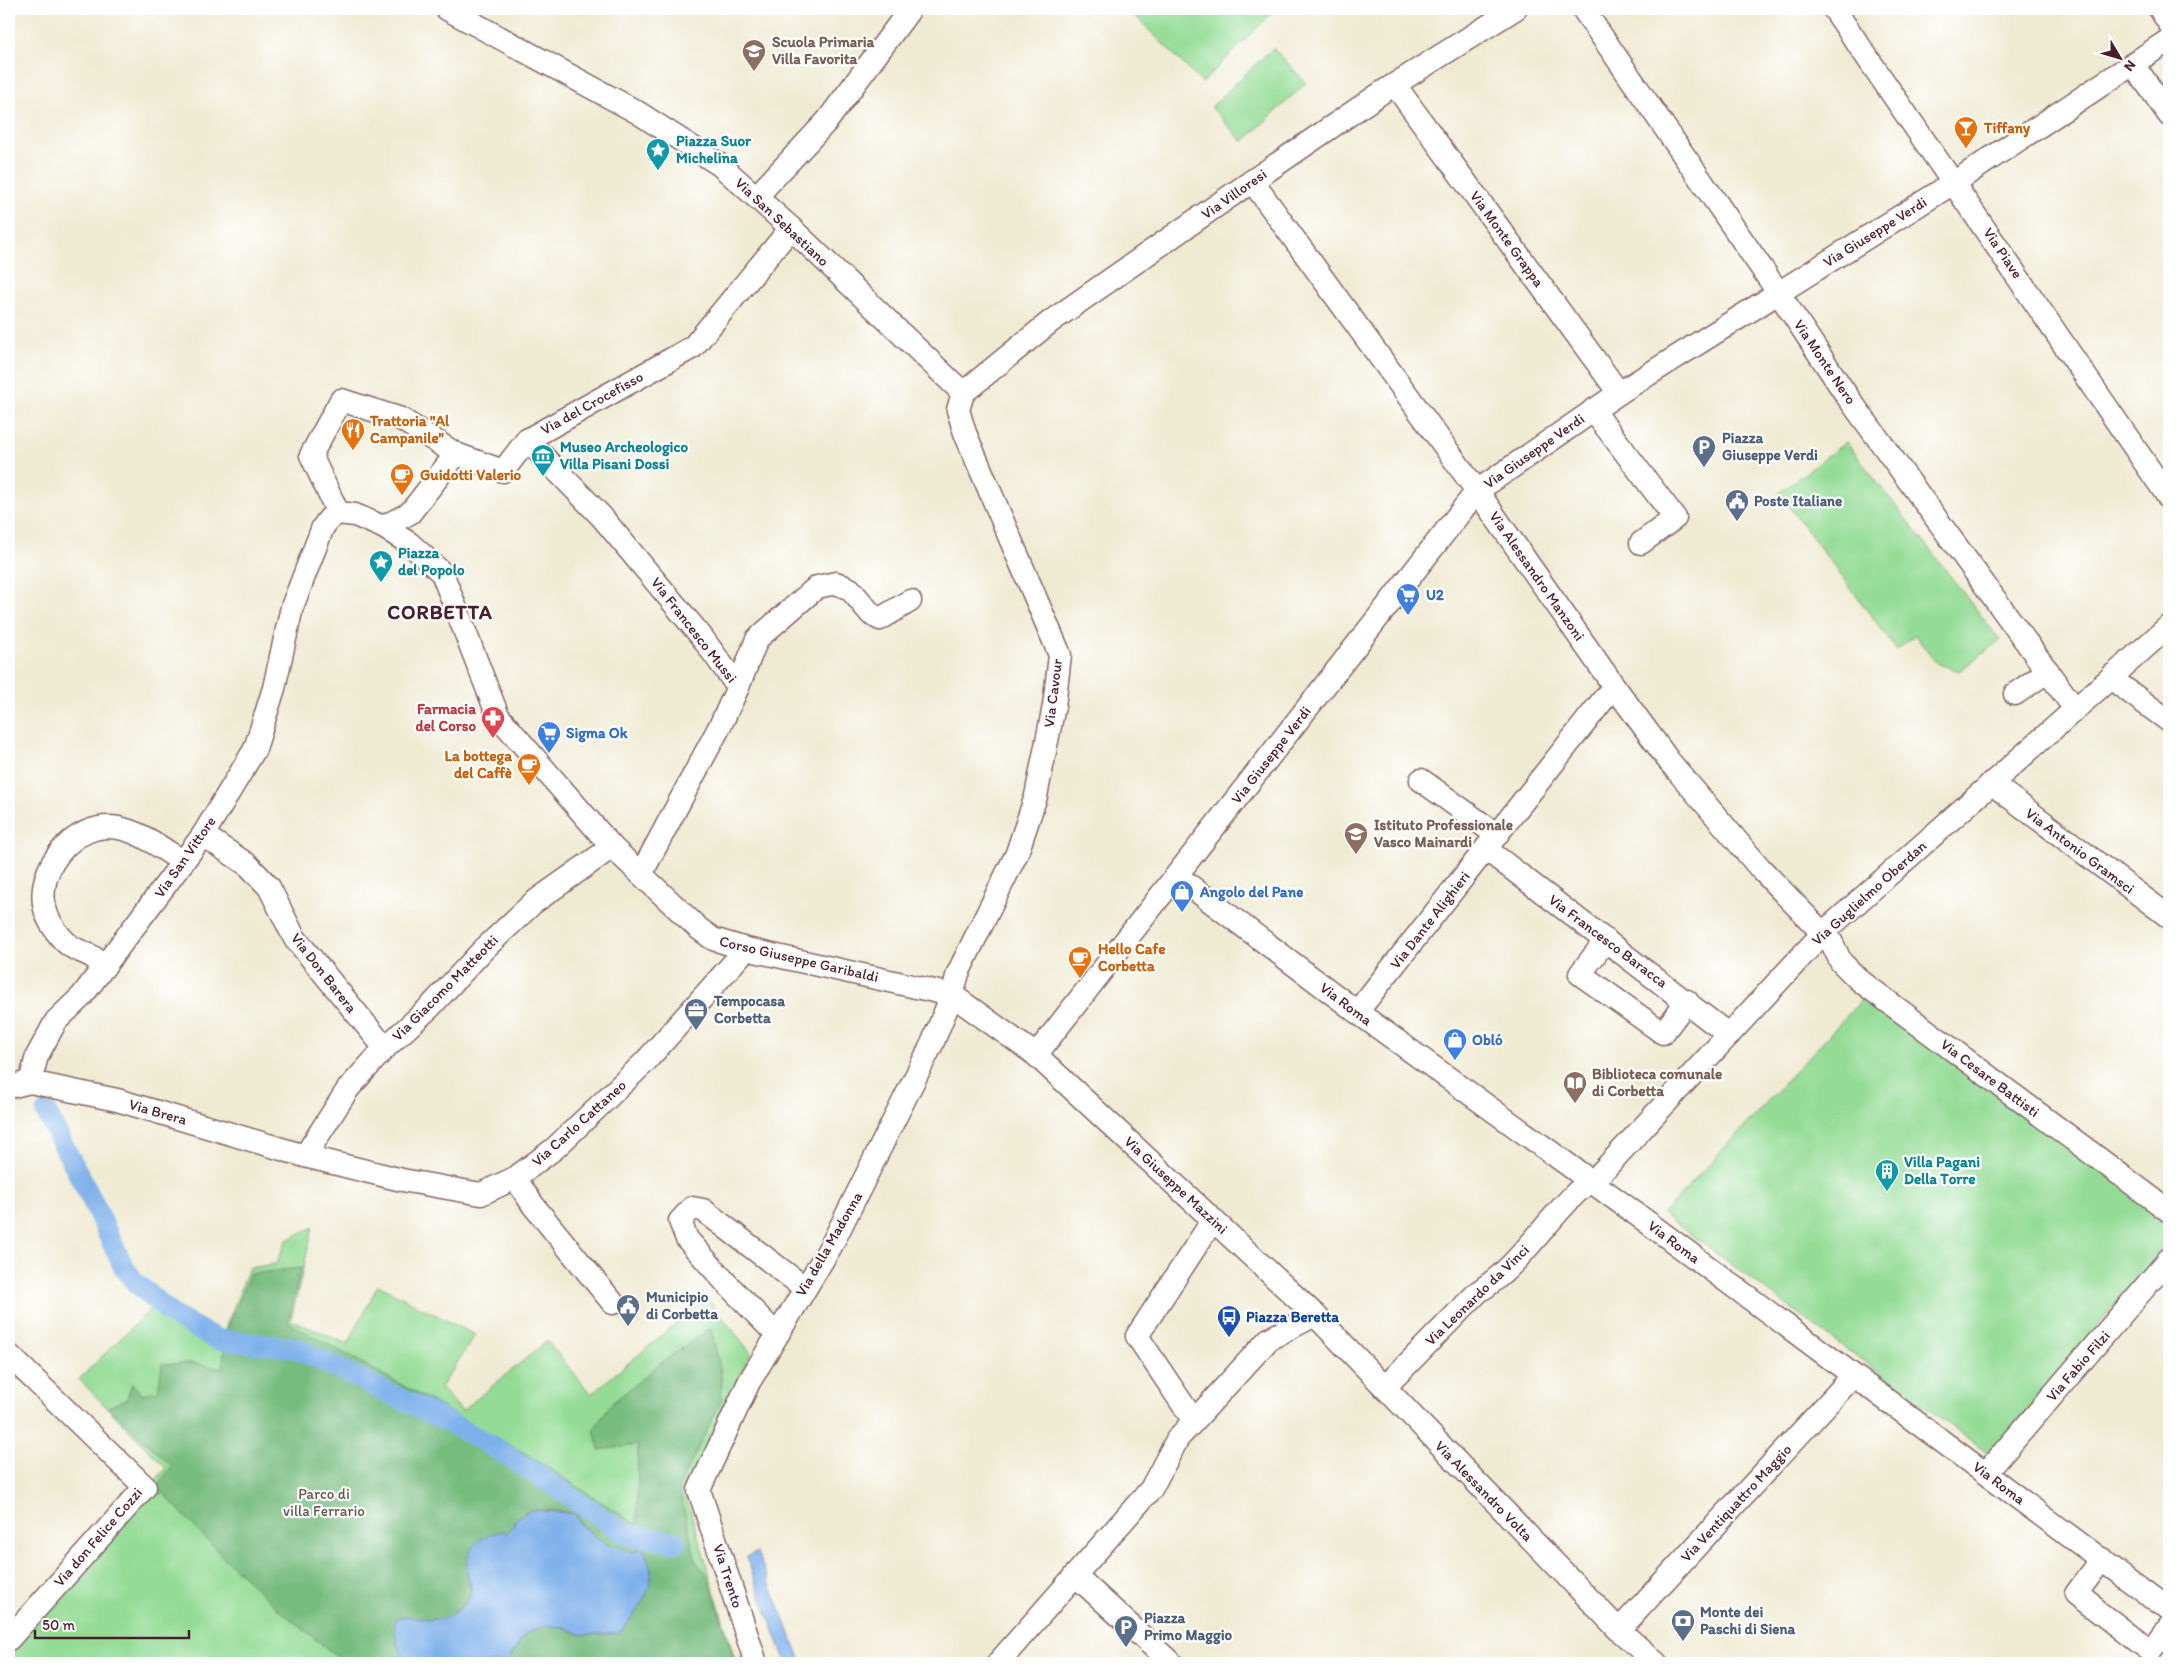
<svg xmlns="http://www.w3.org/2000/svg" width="2178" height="1672" font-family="Itim,sans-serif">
<rect width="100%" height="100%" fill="#fff"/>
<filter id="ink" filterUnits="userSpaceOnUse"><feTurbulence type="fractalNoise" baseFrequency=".02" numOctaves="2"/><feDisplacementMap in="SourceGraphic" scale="10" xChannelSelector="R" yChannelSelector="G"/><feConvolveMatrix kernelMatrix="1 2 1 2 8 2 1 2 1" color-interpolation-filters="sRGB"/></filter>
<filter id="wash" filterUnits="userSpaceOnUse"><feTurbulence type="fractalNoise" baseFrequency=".0096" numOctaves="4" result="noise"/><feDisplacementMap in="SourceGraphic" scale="20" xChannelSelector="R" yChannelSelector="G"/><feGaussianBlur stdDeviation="1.12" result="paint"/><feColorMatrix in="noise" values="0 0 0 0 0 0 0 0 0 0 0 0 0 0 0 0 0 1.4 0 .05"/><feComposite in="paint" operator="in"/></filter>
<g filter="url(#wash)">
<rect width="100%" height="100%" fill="#efead2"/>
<g fill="#94dc96" stroke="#6f7e60">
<polygon points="1138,9 1276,9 1202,83 1133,14"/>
<polygon points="1273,48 1306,83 1243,142 1211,107"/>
<polygon points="1846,442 2000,640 1959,671 1936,663 1915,635 1897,650 1779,493"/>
<polygon points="1867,994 2169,1219 2169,1241 1990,1455 1663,1214"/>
<polygon points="313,1227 291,1320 348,1344 378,1285 475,1335 441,1388 462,1411 547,1341 591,1394 707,1298 751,1353 685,1493 736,1663 9,1663 9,1650 166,1468 79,1379 160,1300 172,1310 222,1336 249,1268 276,1264 287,1240"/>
</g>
<path fill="#77bc7f" stroke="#606e55" d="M301 1268 288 1322 528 1455 637 1525 638 1445 599 1450 594 1429 611 1404 665 1360 711 1328 721 1373 722 1399 679 1487 696 1562 707 1574 735 1663H510V1658L526 1633 546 1626 564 1627 582 1635 646 1596 651 1572 638 1550 634 1552C614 1548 597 1542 583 1526 580 1523 579 1519 577 1516 572 1510 539 1510 531 1510L467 1572 471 1591 468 1600 451 1615 441 1620 403 1616 406 1661 408 1663H345L278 1609 221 1555 163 1493 156 1488 172 1466 108 1407 127 1399 132 1383 141 1394 158 1391 162 1364 192 1363 223 1369 225 1335 250 1274Z"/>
<g fill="#7eb0ea" stroke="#64688a">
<path d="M531 1510 575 1514 582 1526 606 1544 634 1552 640 1549 645 1551C646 1557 650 1563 651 1570 654 1593 632 1616 620 1633L582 1635 564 1627 546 1626 526 1633 510 1657V1663H408C398 1650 393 1636 395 1620 418 1608 435 1632 461 1608 465 1604 470 1598 471 1592 472 1586 468 1579 467 1573 464 1548 481 1535 503 1531L506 1534 515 1524 514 1520Z"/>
<polygon points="757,1552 802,1663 786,1663 746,1557"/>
</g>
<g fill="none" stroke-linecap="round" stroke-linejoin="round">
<polyline stroke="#7eb0ea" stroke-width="21" points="46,1112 91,1198 124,1268 136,1283 174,1316 216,1339 296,1348 442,1419 487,1443 537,1474 621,1531 632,1536 676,1542"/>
</g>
</g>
<g filter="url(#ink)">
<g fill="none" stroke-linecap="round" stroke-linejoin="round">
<g stroke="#846665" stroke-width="25">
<g id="minor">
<polyline points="447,9 637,112 720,165 791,228 963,393"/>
<polyline points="1583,9 1778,292 1847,396 2075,709"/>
<polyline points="1834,9 2169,498"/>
<polyline points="2160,9 2169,23"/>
<polyline points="2133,64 2169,115"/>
<polyline points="1395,85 1619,393"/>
<polyline points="1252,181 1477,491 1614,686 1669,761 1760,868 1832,943 1841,962 1859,980 2169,1211"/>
<polyline points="756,197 827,121 908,12"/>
<polyline points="963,393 1050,322 1226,199 1381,93 1515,9"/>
<polyline points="1593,410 1675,518 1641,543"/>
<polyline points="527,440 601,516 701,636 738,687 721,724 641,874"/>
<polyline points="338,513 311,455 341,400 401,419 456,454"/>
<polyline points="383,527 410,513 456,454 503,471 527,440 693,347 791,228"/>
<polyline points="2113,675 2120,685 2169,721"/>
<polyline points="738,687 757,639 817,587 836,583 850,589 871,614 880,619 910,601"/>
<polyline points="2015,694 2048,671"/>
<polyline points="1421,780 1497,835"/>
<polyline points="1991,783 2169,917"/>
<polyline points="203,835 248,865 269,887 294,937 385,1048"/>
<polyline points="1486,849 1729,1035"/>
<polyline points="1177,876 1357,1012 1643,1219 2169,1610"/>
<polyline points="1606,940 1580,974 1663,1033 1687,1001"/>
<path d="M104 967C100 964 97 960 93 957 86 953 79 951 72 947 65 943 56 932 52 925 23 880 73 815 123 829 146 835 164 850 183 862"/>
<polyline points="1357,1012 1614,686"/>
<polyline points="1036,1055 1477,491 1619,393 1955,182 2169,40"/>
<polyline points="30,1082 37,1056 56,1021 82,996 203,835 255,749 274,688 292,607 323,527 329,519 338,513 355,515 383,527 409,543 442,573 498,716 612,847 698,928 713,939 746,949 952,995 1036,1055 1315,1315 1619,1630 1656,1663"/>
<polyline points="9,1087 30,1082 117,1100 305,1156 402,1180 481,1194 515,1178 554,1149 645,1062 746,949"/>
<polyline points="305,1156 348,1089 385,1048 430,1007 483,950 533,903 612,847"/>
<polyline points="515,1178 533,1205 613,1303"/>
<polyline points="777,1335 728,1285 687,1239 680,1221 692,1208 703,1210 805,1288"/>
<polyline points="9,1355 145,1487 9,1639"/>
<path d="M1385 1387 1478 1292C1518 1267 1542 1226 1576 1193 1583 1186 1592 1180 1600 1174L1823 933 2169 626"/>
<polyline points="1194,1421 1137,1336 1213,1220"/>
<polyline points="1986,1473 2169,1259"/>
<polyline points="2102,1559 2076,1594 2151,1652 2169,1628"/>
<polyline points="1075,1575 1171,1663"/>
<polyline points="1619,1630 1853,1376"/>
<polyline points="756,1663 699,1490 749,1382 831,1246 932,1044 952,995 958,973 1017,853 1036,796 1054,706 1060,655 965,433 958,410 963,393"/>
<polyline points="998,1663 1151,1489 1178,1438 1194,1421 1269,1339 1315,1315"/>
</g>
</g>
<use href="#minor" stroke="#fff" stroke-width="22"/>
</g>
</g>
<defs>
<g id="school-pin" transform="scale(1.25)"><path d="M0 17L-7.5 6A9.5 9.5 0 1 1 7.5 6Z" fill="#8d6e63" stroke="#fff"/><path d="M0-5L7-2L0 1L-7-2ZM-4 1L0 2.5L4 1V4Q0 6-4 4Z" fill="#fff"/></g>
<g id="bar-pin" transform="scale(1.25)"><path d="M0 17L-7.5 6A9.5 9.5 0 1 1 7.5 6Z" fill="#e8710a" stroke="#fff"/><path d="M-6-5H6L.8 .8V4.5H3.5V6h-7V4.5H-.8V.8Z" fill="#fff"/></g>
<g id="sight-pin" transform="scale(1.25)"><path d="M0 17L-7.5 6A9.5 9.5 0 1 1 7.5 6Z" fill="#0f9aa8" stroke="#fff"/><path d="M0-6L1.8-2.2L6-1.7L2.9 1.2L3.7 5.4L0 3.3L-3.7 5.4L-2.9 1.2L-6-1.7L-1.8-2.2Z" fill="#fff"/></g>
<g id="restaurant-pin" transform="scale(1.25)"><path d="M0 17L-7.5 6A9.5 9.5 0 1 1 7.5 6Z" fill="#e8710a" stroke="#fff"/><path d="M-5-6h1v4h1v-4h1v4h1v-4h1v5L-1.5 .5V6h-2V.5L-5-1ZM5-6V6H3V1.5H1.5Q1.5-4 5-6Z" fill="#fff"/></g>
<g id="parking-pin" transform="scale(1.25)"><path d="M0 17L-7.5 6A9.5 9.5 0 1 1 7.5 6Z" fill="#5c6f8a" stroke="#fff"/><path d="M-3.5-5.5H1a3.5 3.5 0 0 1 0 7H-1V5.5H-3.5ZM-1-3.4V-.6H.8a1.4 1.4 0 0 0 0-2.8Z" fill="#fff"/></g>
<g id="museum-pin" transform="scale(1.25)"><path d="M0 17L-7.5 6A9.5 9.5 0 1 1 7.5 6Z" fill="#0f9aa8" stroke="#fff"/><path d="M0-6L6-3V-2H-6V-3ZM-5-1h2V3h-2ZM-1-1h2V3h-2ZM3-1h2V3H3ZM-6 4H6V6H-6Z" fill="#fff"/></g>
<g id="cafe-pin" transform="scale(1.25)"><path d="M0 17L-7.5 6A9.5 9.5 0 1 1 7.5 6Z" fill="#e8710a" stroke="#fff"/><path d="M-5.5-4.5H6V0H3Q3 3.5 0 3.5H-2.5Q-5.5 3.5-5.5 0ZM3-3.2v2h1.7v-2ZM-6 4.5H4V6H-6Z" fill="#fff"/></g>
<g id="civic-pin" transform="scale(1.25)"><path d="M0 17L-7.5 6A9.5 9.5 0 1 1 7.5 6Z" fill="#5c6f8a" stroke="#fff"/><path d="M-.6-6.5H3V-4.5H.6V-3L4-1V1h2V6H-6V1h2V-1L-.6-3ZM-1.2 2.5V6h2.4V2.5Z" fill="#fff"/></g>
<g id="supermarket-pin" transform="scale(1.25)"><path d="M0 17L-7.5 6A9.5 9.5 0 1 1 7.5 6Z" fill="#3f7fe0" stroke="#fff"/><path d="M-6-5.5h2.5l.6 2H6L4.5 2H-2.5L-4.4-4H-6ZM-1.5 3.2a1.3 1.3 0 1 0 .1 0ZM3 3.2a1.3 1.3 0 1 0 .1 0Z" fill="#fff"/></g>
<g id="pharmacy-pin" transform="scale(1.25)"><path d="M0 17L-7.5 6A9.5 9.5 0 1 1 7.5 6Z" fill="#e0444e" stroke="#fff"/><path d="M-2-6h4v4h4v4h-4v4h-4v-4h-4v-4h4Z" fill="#fff"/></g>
<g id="shop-pin" transform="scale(1.25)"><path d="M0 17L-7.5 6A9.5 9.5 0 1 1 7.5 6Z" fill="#3f7fe0" stroke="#fff"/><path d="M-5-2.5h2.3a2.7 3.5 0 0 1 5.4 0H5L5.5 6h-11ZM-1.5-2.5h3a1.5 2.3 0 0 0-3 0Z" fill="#fff"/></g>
<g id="office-pin" transform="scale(1.25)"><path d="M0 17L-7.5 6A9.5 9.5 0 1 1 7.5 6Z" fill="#5c6f8a" stroke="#fff"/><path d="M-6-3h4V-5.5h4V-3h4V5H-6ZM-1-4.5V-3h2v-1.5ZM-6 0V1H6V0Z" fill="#fff"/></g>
<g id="library-pin" transform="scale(1.25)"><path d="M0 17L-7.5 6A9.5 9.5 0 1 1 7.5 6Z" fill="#8d6e63" stroke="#fff"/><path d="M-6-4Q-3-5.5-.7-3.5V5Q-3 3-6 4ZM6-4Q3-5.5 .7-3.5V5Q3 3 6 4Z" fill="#fff"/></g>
<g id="building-pin" transform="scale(1.25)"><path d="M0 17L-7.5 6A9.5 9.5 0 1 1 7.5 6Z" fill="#0f9aa8" stroke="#fff"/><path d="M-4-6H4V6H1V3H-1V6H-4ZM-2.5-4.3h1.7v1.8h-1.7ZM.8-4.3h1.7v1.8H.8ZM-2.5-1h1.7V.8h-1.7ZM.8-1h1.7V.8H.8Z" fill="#fff"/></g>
<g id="bus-pin" transform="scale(1.25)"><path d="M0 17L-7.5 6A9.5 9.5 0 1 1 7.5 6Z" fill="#1a4fb4" stroke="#fff"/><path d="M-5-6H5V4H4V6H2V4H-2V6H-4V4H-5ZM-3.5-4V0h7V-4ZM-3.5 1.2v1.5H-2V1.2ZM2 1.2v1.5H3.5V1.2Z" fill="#fff"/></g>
<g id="bank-pin" transform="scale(1.25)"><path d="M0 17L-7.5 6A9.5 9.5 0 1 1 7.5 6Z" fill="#5c6f8a" stroke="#fff"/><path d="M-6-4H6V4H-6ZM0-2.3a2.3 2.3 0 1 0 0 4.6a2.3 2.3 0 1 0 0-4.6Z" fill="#fff"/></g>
</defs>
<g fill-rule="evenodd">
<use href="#school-pin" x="754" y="51"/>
<use href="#bar-pin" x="1966" y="128"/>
<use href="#sight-pin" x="658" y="150"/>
<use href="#restaurant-pin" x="353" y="430"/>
<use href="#parking-pin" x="1704" y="447"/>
<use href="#museum-pin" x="543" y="456"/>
<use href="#cafe-pin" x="402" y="475"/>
<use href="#civic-pin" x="1737" y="501"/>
<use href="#sight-pin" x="381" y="562"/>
<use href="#supermarket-pin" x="1408" y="595"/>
<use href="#pharmacy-pin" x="493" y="718"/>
<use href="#supermarket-pin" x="549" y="733"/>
<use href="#cafe-pin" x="529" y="765"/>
<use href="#school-pin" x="1356" y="834"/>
<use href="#shop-pin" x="1182" y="892"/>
<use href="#cafe-pin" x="1080" y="958"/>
<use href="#office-pin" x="696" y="1010"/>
<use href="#shop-pin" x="1455" y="1040"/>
<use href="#library-pin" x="1575" y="1083"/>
<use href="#building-pin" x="1887" y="1171"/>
<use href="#civic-pin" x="628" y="1306"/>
<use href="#bus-pin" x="1229" y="1317"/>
<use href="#bank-pin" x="1683" y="1621"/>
<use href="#parking-pin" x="1126" y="1627"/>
</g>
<g text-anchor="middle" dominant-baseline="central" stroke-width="4.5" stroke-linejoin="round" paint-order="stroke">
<g font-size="15" font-weight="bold" fill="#785e54" stroke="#fff" text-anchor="start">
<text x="772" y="42">Scuola Primaria<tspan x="772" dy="17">Villa Favorita</tspan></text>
<text x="1374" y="825">Istituto Professionale<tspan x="1374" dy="17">Vasco Mainardi</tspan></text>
<text x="1592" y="1074">Biblioteca comunale<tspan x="1592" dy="17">di Corbetta</tspan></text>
</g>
<g font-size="15" font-weight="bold" fill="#c56008" stroke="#fff" text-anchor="start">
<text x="1984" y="128">Tiffany</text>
<text x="370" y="421">Trattoria "Al<tspan x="370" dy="17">Campanile"</tspan></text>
<text x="420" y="475">Guidotti Valerio</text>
<text x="512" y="756" text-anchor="end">La bottega<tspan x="512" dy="17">del Caffè</tspan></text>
<text x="1098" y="949">Hello Cafe<tspan x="1098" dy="17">Corbetta</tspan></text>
</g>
<g font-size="15" font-weight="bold" fill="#0d838f" stroke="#fff" text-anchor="start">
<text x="676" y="141">Piazza Suor<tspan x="676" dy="17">Michelina</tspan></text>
<text x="560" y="447">Museo Archeologico<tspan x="560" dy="17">Villa Pisani Dossi</tspan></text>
<text x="398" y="553">Piazza<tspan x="398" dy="17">del Popolo</tspan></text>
<text x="1904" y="1162">Villa Pagani<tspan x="1904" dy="17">Della Torre</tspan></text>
</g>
<g font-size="15" fill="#4a1f2b" stroke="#fff">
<text transform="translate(1234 194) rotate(-35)">Via Villoresi</text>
<text transform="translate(782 222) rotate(43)">Via San Sebastiano</text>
<text transform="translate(1875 232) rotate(-32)">Via Giuseppe Verdi</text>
<text transform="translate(1507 239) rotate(54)">Via Monte Grappa</text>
<text transform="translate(2003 253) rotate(56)">Via Piave</text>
<text transform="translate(1825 362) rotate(56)">Via Monte Nero</text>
<text transform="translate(592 403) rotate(-29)">Via del Crocefisso</text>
<text transform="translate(1534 451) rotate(-35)">Via Giuseppe Verdi</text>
<text transform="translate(1537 576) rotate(55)">Via Alessandro Manzoni</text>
<text transform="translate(694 630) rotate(52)">Via Francesco Mussi</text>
<text transform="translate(1053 693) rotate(-83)">Via Cavour</text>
<text transform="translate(1271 755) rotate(-52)">Via Giuseppe Verdi</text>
<text transform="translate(2080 851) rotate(37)">Via Antonio Gramsci</text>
<text transform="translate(185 857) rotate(-55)">Via San Vittore</text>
<text transform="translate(1869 893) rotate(-42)">Via Guglielmo Oberdan</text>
<text transform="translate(1430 920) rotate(-52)">Via Dante Alighieri</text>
<text transform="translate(1608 941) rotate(37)">Via Francesco Baracca</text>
<text transform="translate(799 959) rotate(13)">Corso Giuseppe Garibaldi</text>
<text transform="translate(324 973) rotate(52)">Via Don Barera</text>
<text transform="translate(445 988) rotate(-45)">Via Giacomo Matteotti</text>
<text transform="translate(1346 1004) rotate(37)">Via Roma</text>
<text transform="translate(1990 1078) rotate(37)">Via Cesare Battisti</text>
<text transform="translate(158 1112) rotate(16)">Via Brera</text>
<text transform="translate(579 1123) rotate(-42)">Via Carlo Cattaneo</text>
<text transform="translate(1176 1185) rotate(43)">Via Giuseppe Mazzini</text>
<text transform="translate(1674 1242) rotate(37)">Via Roma</text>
<text transform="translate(829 1244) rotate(-60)">Via della Madonna</text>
<text transform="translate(1477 1295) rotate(-44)">Via Leonardo da Vinci</text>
<text transform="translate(2078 1366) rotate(-49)">Via Fabio Filzi</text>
<text transform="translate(1999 1483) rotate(37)">Via Roma</text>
<text transform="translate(1484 1491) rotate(46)">Via Alessandro Volta</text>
<text transform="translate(1736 1503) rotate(-47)">Via Ventiquattro Maggio</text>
<text transform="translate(98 1537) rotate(-49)">Via don Felice Cozzi</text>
<text transform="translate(728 1576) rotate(72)">Via Trento</text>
</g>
<g font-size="15" font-weight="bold" fill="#4e5e75" stroke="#fff" text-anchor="start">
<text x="1722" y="438">Piazza<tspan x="1722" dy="17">Giuseppe Verdi</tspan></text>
<text x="1754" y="501">Poste Italiane</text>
<text x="714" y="1001">Tempocasa<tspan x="714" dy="17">Corbetta</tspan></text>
<text x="646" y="1297">Municipio<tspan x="646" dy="17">di Corbetta</tspan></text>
<text x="1700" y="1612">Monte dei<tspan x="1700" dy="17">Paschi di Siena</tspan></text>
<text x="1144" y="1618">Piazza<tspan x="1144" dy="17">Primo Maggio</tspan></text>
</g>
<g font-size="15" font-weight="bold" fill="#366cbe" stroke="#fff" text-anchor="start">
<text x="1426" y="595">U2</text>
<text x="566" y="733">Sigma Ok</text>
<text x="1200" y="892">Angolo del Pane</text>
<text x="1472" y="1040">Obló</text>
</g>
<g font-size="15" font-weight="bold" fill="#be3a42" stroke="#fff" text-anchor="end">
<text x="476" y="709">Farmacia<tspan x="476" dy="17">del Corso</tspan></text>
</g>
<g font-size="15" font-weight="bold" fill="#164399" stroke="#fff" text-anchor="start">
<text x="1246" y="1317">Piazza Beretta</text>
</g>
<g font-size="15" fill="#60584b" stroke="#fff">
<text x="324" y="1494">Parco di<tspan x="324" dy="17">villa Ferrario</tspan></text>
</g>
<g font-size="20" font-weight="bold" letter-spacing="1" fill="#4a1f2b" stroke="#fff">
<text x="440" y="612">CORBETTA</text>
</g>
</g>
<rect width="2178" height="1672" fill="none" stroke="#fff" stroke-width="30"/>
<g transform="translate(2120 58) rotate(128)" stroke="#ffffff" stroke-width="4" paint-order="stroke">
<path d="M0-4L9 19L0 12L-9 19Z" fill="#4a1f2b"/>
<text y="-8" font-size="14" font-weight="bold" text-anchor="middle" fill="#4a1f2b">N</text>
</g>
<path d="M35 1630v8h154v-8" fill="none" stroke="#4a1f2b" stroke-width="2.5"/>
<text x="42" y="1630" font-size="15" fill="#4a1f2b" stroke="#ffffff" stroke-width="4" paint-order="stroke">50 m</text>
</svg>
